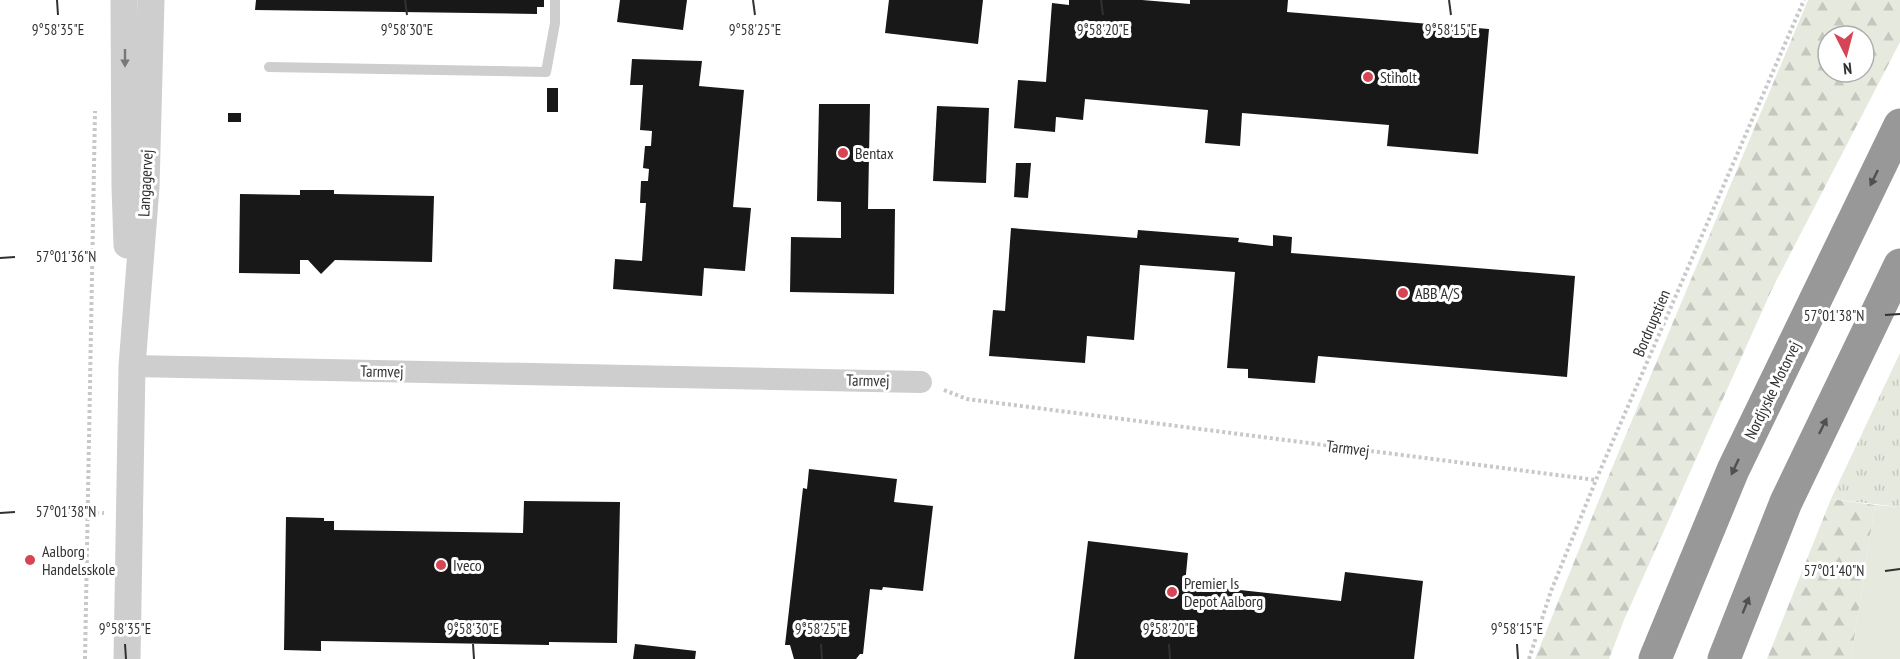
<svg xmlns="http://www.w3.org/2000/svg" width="1900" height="659" font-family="'PT Sans Narrow',sans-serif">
<defs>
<pattern id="grass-tufts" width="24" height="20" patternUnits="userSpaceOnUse" patternTransform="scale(1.5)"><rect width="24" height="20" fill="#e5e9de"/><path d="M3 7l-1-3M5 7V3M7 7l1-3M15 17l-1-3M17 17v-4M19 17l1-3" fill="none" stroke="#c5c8bf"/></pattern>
<pattern id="forest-firs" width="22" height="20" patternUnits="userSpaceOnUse" patternTransform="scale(1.5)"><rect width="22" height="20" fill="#e5e9de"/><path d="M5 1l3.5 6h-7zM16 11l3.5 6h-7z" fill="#c5c8bf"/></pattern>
</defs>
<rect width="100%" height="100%" fill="#fff"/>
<polygon fill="url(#grass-tufts)" points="1900,353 1900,507 1831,499"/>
<g fill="url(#forest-firs)" fill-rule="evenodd">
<path d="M1808 0H1900V42L1772 289 1624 620 1609 659H1535L1607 480ZM1828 36H1864V72H1828Z"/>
<polygon points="1831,499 1875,505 1851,659 1767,659"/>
</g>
<polygon fill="#e5e9de" points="1875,505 1900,507 1900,659 1851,659"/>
<g fill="#181818">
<polygon points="256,0 544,0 544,7 537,7 537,14 255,10"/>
<polygon points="620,0 687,0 683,30 617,22"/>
<polygon points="889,0 983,0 978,44 885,33"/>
<polygon points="1069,0 1142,0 1190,4 1190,0 1288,0 1287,12 1489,29 1478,154 1387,146 1389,125 1242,113 1240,146 1205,143 1208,110 1085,99 1083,120 1056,117 1055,132 1014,128 1018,80 1046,82 1052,3 1069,5"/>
<polygon points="632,59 702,61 699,86 744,90 733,207 751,208 745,271 704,268 702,296 613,289 615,259 642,261 646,203 640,203 641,181 648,181 649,169 643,168 645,146 651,146 652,131 640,130 643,85 630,85"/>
<rect x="547" y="88" width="11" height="24"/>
<polygon points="819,104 870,104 868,209 895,209 894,294 790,292 791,237 841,238 841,202 817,201"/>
<polygon points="937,106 989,108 986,183 933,181"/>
<rect x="228" y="113" width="13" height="9"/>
<polygon points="1016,163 1031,163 1028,198 1014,197"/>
<polygon points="300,190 334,190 334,194 434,196 432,262 335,260 321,274 308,260 300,260 300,274 239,273 240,194 300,195"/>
<polygon points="1011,228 1137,238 1138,230 1239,238 1238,242 1273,246 1273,235 1292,237 1291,253 1575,276 1567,377 1318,356 1315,383 1248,378 1248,369 1227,368 1235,272 1140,265 1134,340 1087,336 1085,363 989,356 993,310 1005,311"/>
<polygon points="809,469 897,479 894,502 933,506 923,591 883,587 882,590 870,589 863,654 860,654 856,659 794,659 790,645 785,645 803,488 807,489"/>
<polygon points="524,501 620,502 617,643 549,642 549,645 321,641 321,651 284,650 286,517 324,518 324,521 334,521 334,530 523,533"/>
<polygon points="1088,541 1188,553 1185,584 1341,601 1345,572 1423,581 1414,659 1074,659"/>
<polygon points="635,644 696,651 695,659 633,659"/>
</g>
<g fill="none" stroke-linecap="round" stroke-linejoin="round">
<g stroke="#c8c8c8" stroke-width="4" stroke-dasharray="3 3" stroke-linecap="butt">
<polyline points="944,390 967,399 1596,480"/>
<polyline points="44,505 56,512 104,513"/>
<polyline points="85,659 95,111"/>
<polyline points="1529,659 1551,591 1596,480 1804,0"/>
</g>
<polyline stroke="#cecece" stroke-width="10" points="269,67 546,72 555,23 555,0"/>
<polyline stroke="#cecece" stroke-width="22" points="132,366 921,382"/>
<g stroke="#cecece" stroke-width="27">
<polyline points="124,0 125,187 127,245"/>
<polyline points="127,659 132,366 146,187 151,0"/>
</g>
<g stroke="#989898" stroke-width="33">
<polyline points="1655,659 1733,470 1900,125"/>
<polyline points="1724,659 1786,502 1900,265"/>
</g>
</g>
<defs><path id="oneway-solid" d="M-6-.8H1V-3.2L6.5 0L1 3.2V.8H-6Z" transform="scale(1.5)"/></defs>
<use fill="#787878" href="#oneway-solid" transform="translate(125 58) rotate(90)"/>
<g fill="#505050">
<use href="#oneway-solid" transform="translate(1874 178) rotate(116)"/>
<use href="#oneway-solid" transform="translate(1823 426) rotate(-64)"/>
<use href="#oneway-solid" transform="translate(1735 467) rotate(115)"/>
<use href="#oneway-solid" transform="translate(1746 605) rotate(-68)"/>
</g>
<path fill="none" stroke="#313131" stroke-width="2" d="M57 0 58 15M405 0 407 15M753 0 755 15M1101 0 1103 15M1449 0 1451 15M0 258 15 257M1885 315 1900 314M0 513 15 512M1885 571 1900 569M125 644 126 659M473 644 474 659M821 644 822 659M1169 644 1170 659M1517 644 1518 659"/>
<g fill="#d64556" stroke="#fff" stroke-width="2">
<circle cx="1368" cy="77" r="6"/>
<circle cx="843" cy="153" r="6"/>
<circle cx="1403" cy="293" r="6"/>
<circle cx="30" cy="560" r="6"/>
<circle cx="441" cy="565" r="6"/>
<circle cx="1172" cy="592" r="6"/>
</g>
<g text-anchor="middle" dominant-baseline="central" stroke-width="6" stroke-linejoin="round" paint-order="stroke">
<g font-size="16" fill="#313131" stroke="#fff" text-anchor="start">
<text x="1380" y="77">Stiholt</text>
<text x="855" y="153">Bentax</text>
<text x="1415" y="293">ABB A/S</text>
<text x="42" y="551">Aalborg<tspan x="42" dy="18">Handelsskole</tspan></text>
<text x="453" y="565">Iveco</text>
<text x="1184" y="583">Premier Is<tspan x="1184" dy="18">Depot Aalborg</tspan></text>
</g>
<g font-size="16" fill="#313131" stroke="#fff">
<text transform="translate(145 183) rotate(-87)">Langagervej</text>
<text transform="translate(1651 323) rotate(-67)">Bordrupstien</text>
<text transform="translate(382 371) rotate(1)">Tarmvej</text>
<text transform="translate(868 380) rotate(1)">Tarmvej</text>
<text transform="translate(1772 390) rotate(-64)">Nordjyske Motorvej</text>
<text transform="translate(1348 448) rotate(7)">Tarmvej</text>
</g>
</g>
<g font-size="15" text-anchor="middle" fill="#313131" stroke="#fff" stroke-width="6" stroke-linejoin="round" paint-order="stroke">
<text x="58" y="35">9°58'35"E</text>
<text x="407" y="35">9°58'30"E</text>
<text x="755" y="35">9°58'25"E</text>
<text x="1103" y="35">9°58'20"E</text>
<text x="1451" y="35">9°58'15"E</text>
<text x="66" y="262">57°01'36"N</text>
<text x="1834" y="321">57°01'38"N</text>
<text x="66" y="517">57°01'38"N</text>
<text x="1834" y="576">57°01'40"N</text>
<text x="125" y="634">9°58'35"E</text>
<text x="473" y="634">9°58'30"E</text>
<text x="821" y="634">9°58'25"E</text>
<text x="1169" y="634">9°58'20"E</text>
<text x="1517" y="634">9°58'15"E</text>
</g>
<g transform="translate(1846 54) rotate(174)"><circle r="28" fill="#ffffff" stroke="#adadad" stroke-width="1.5"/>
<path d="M0-4.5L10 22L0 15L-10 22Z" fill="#d64556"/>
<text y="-9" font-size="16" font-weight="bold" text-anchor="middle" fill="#313131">N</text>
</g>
</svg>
